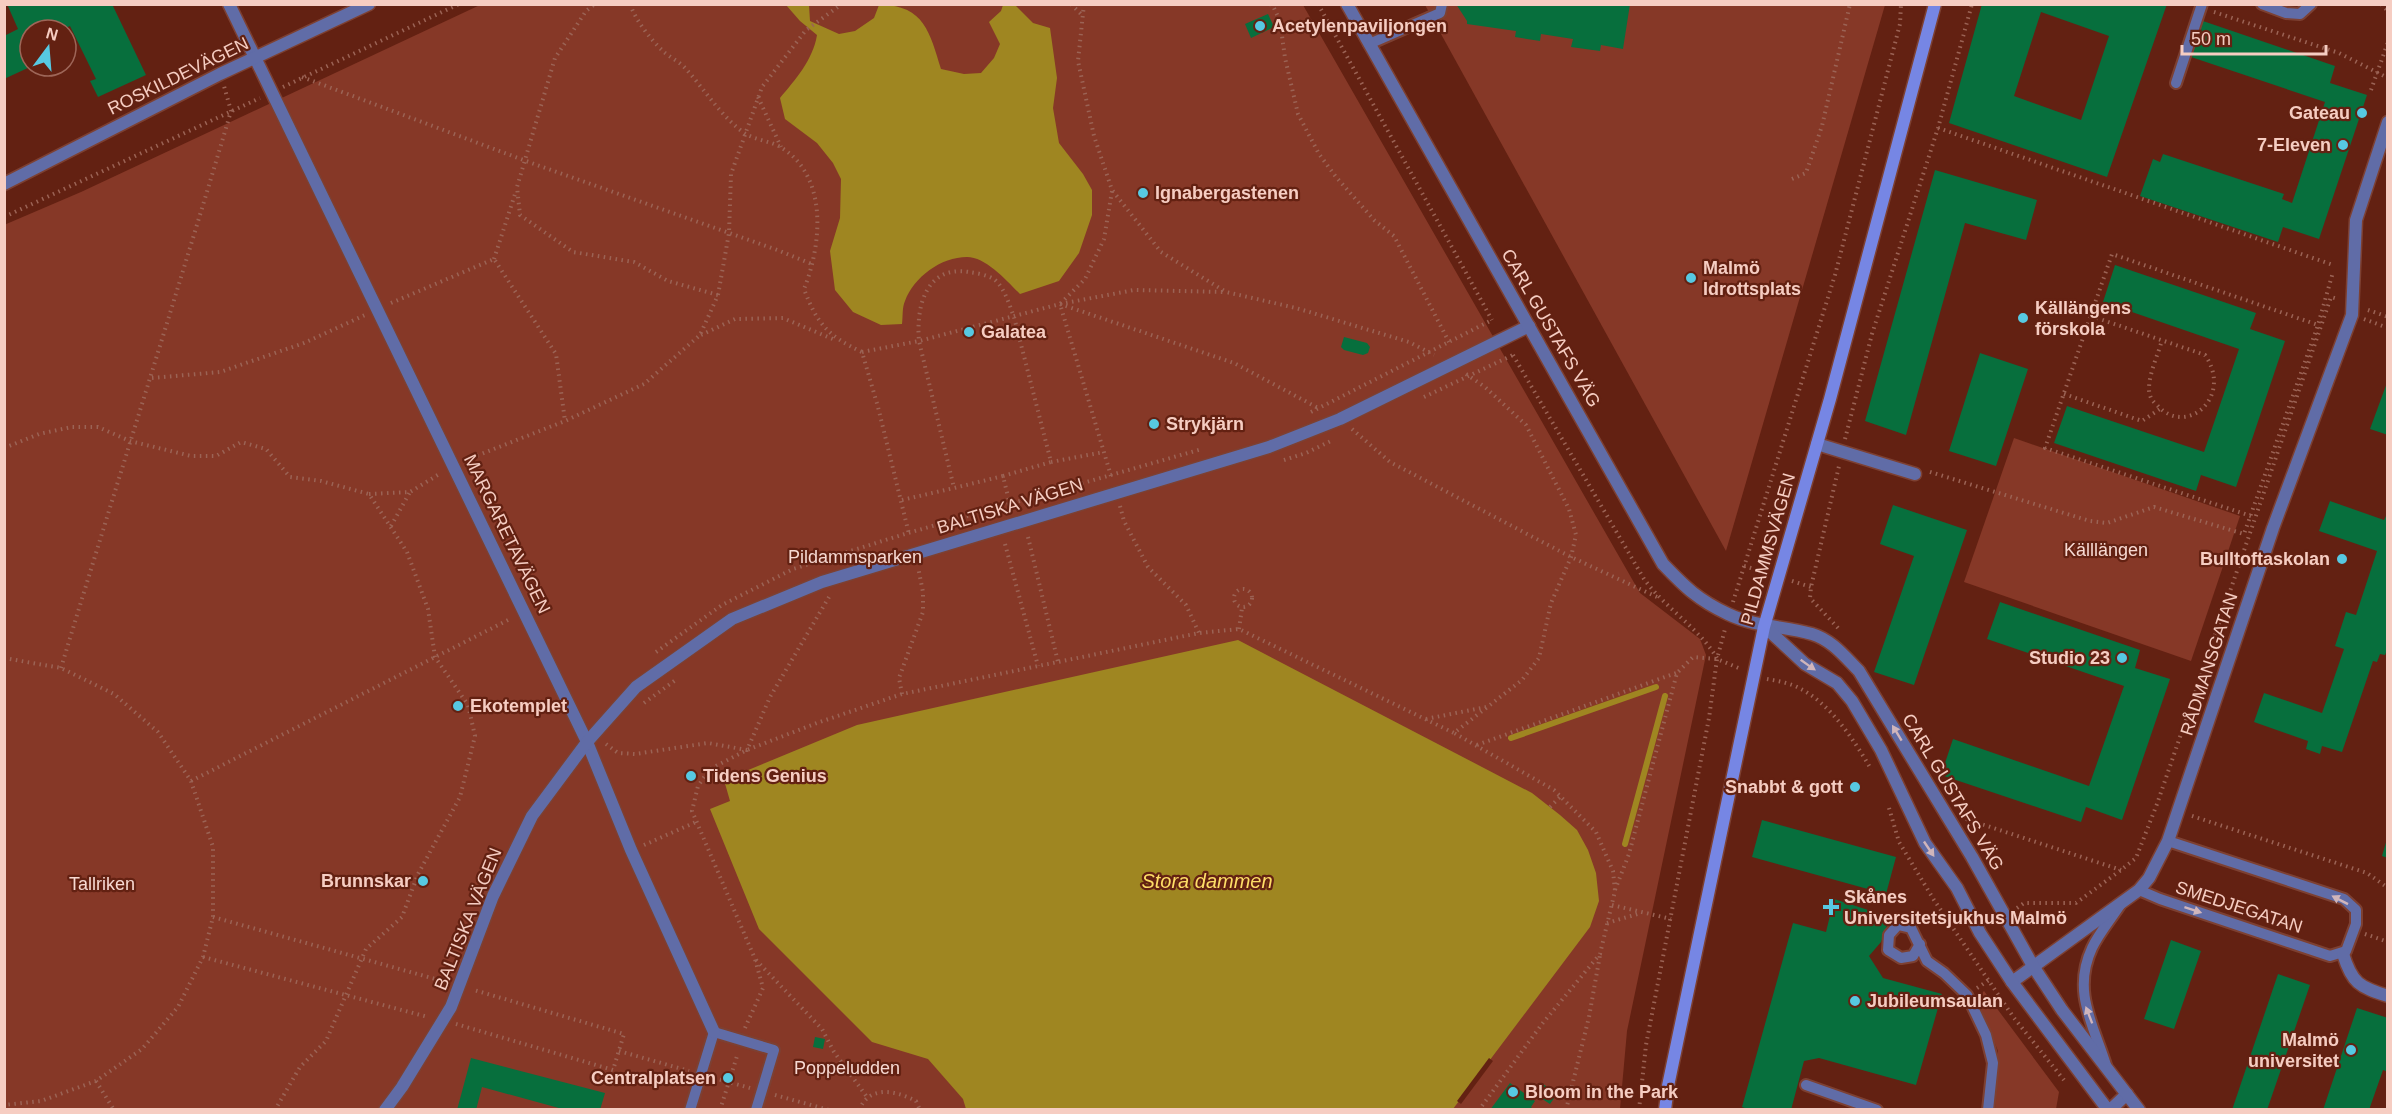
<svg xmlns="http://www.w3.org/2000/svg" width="2392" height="1114" font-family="Helvetica,sans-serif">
<rect width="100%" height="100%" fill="#632112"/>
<g fill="#863827">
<polygon points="480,5 1303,5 1640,593 1700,639 1706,655 1627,1031 1620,1109 5,1109 4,225 81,192"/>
<polygon points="1425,5 1885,5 1726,551"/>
<polygon points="2014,438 2240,516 2191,661 1964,582"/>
<polygon points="1984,991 2059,1092 2056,1109 1995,1109 1998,1051 1977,999"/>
</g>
<g fill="#9f8621">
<path d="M786 5H809L810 21 839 34 855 31 874 18 879 5C924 4 930 33 941 69L964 74 981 73 994 58 1000 44 989 22 1001 11 1003 5H1015L1033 23 1050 28 1057 78 1053 108 1059 143 1083 174 1092 190V215L1079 253 1059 281 1020 294C1007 281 986 257 967 257 941 257 914 277 905 301 902 307 903 317 902 324L881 325 853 312 835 290 830 251 840 218 841 179 833 163 817 143 785 119 780 98C795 80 813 60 817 35L800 21Z"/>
<polygon points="1238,640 1532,793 1560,815 1577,830 1588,850 1596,873 1599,901 1590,927 1453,1109 966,1109 963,1099 928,1059 872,1042 759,929 710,809 730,801 724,780 857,725"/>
</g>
<polygon fill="#632112" points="1489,1058 1493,1061 1461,1104 1457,1101"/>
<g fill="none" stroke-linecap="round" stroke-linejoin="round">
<g stroke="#9f8621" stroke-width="6">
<polyline points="1511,738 1656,687"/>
<polyline points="1625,844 1665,696"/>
</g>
</g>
<g fill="#076f3d" fill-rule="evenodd">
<polygon points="7,4 112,4 146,75 98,97 90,81 96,79 70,26 61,30 30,30 30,67 4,79 4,36 18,29"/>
<polygon points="1456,4 1630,4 1623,49 1601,45 1600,51 1571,47 1573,39 1541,34 1540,41 1515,37 1516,31 1467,24 1467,21"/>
<path d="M1982 4H2167L2107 177 1949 123ZM2041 12 2109 36 2081 120 2014 96Z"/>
<polygon points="1268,14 1274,27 1251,38 1245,24"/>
<polygon points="2200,20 2335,66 2330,83 2367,95 2319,239 2283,227 2278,242 2140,196 2153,159 2160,162 2163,154 2284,194 2282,199 2292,203 2325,102 2188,56"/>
<polygon points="1935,170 2037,200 2026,240 1965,223 1906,435 1865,421"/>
<polygon points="2115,265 2256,313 2250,329 2285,341 2236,487 2201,475 2196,491 2054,443 2067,406 2204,452 2239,349 2103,302"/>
<polygon points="1344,337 1367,343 1370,347 1368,353 1363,355 1344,350 1341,347"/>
<polygon points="1980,353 2028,369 1996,466 1949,451"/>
<polygon points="2388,380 2388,435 2370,429"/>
<polygon points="2330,501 2384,520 2388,512 2388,618 2386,623 2388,624 2388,648 2385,655 2380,654 2377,662 2373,661 2342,752 2322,746 2320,754 2306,749 2308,741 2254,722 2264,693 2322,713 2344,649 2335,646 2346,612 2356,615 2377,551 2319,531"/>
<polygon points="1893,505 1967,530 1914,685 1874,672 1914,556 1880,544"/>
<polygon points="2000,602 2140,650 2135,668 2170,679 2122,820 2086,807 2081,822 1941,775 1953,739 2089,786 2124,686 1987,639"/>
<polygon points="1762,820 1896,857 1886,894 1752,857"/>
<polygon points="2387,839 2388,839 2388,858 2382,856"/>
<polygon points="1834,899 1890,917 1881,942 1869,956 1883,978 1942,994 1916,1085 1819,1058 1804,1061 1791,1110 1750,1110 1742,1107 1793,923 1826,932"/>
<polygon points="2171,940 2201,951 2174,1029 2144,1019"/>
<polygon points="2278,974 2310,985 2267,1110 2232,1110"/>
<polygon points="2357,1008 2388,1018 2388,1072 2383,1070 2369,1110 2323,1110"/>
<polygon points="815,1037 825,1039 823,1049 813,1047"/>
<polygon points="471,1058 605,1093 600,1110 566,1110 482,1087 476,1110 457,1110"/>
<polygon points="1510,1083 1535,1101 1531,1107 1534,1110 1490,1110"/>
<polygon points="1543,1084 1557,1094 1550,1104 1536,1095"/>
</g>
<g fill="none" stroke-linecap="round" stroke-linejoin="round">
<g stroke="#7d4032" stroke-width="14">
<g id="service">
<polyline points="2262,4 2286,13 2300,14 2311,4"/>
<polyline points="1369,44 1440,13 1442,4"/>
<polyline points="2176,83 2202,4"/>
<polyline points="2139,890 2160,899 2330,956 2346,951 2356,924 2356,910 2344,899 2168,841"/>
<polyline points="1920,944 1913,956 1901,958 1888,950 1889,935 1898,925 1911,928 1927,961 1944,973 1967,995 1986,1035 1993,1063 1988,1110"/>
<path d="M2106 1065C2093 1024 2072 991 2092 948 2099 933 2111 919 2120 905"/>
<polyline points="1806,1085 1877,1110"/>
<polyline points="690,1110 714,1032 774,1050 756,1110"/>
</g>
</g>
<g stroke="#7d4032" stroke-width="15">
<polyline id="pedestrian" points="1817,444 1915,474"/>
</g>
<g stroke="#7d4032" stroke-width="15">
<g id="minor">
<polyline points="229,4 587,742 631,850 714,1032"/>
<polyline points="4,184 220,74 369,4"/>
<path d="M2343 954C2352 983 2359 987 2388 996"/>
<polyline points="2012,982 2139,890 2149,878 2168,841 2273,528 2352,315 2356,220 2388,122"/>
<polyline points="385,1110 402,1087 451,1007 493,896 532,816 587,742 636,687 732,619 822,582 1269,447 1340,419 1529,326"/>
<polyline points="2110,1110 2127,1094"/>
</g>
</g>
<g stroke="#7d4032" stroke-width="15">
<g id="tertiary">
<path d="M1347 4 1663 564C1685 587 1698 600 1728 614 1755 627 1784 626 1812 634 1832 640 1845 657 1859 671L1972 857 2033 966 2062 1010 2139 1110"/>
<polyline points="1765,627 1805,664 1837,683 1852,701 1881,750 1925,843 1957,888 1980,933 2012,982 2108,1110"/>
</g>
</g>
<g stroke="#7d4032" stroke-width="15">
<polyline id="secondary" points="1665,1110 1668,1086 1764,627 1830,399 1935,4"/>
</g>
<g stroke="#9b6355" stroke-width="4" stroke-dasharray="1.5 4.5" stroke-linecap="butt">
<path d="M630 4C636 21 651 40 664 52 671 58 680 62 686 69 705 90 720 115 744 133 755 140 771 141 782 148 828 177 822 244 804 289 817 324 828 336 862 352L878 407 909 534"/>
<polyline points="1071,4 1082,15"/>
<polyline points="1084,4 1078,61 1094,136 1112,190 1161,252 1226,292 1296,308 1409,342 1434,355"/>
<polyline points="1270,4 1273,6 1280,21 1285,58 1298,114 1319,154 1336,177 1374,220 1394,236 1449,342"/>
<polyline points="1318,4 1492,320"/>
<polyline points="2381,4 2388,11"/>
<polyline points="2214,12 2339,53 2388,78"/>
<polyline points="302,77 526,161 780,251 814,265"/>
<polyline points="283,87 459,4"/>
<polyline points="2371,90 2388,42"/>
<polyline points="758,97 781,147"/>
<polyline points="1938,128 2333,265"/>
<polyline points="1792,179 1806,173 1822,126 1850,4"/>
<polyline points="4,217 260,98"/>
<polyline points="494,259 516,191"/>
<polyline points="718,295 729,233 731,174 762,87 806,30 842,4"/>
<polyline points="391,303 494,259 556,354 565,421"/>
<polyline points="1060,304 1234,363 1320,409"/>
<polyline points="2368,310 2388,317"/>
<path d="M2091 316 2205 355C2234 397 2186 438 2157 405 2152 401 2149 396 2149 389 2149 373 2158 355 2162 340"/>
<polyline points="2364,319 2388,328"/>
<polyline points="701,335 735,319 783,318 835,340"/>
<polyline points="862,352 919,341 1060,304 1134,290 1226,292"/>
<path d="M1513 355 1644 579C1665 608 1698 627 1717 658"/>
<polyline points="1466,374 1485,387 1526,425 1569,509 1576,535 1571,557 1551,603 1539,658 1522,680 1454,733 1554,790 1596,832 1613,871 1615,891 1600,954 1542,1024 1479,1110"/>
<polyline points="152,378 220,372 304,343 365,315"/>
<polyline points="2064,394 2142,421 2160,409"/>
<polyline points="1424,397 1513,355"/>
<polyline points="1311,412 1492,320"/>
<polyline points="1352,429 1390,462 1571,557 1657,597"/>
<polyline points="1845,439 1872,334 1938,128 1972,4"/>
<polyline points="4,448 39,434 72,427 98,427 130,441 191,456 216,456 241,442 266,449 290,477 321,481 369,494 407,552 428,609 435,657 468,705 475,736 460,797 418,874 402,917 366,949 326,1041 300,1067 275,1110"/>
<polyline points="466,460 565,421 644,384 700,335 718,295 668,281 634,262 573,252 520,215 517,187 555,58 586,11 595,4"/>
<polyline points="1284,460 1306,453 1333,440"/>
<polyline points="1051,462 1104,452"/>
<polyline points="1930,472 2090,521 2107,523 2154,507 2244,534 2318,325 2333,272"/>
<path d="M1003 476 1051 462 1014 317C1009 304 1005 289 995 280 988 275 977 273 969 272 925 265 916 308 919 341L954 488 1003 476 1010 505"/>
<polyline points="1111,476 1060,304 1085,279 1104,239 1112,191"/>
<polyline points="369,494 410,492 441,473"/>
<polyline points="902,500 954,488"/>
<polyline points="1120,506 1124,521 1148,567 1186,605 1199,633"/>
<polyline points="2251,516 2045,448 2112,254 2318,325"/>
<polyline points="391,526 410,492"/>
<polyline points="1028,537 1058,662"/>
<polyline points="1005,544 1038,666"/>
<polyline points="1744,566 1764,572"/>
<polyline points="1792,581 1811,587"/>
<circle cx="1243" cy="598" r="9"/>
<polyline points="1733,602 1835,275 1900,24 1901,4"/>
<polyline points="1838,628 1810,598 1811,587 1839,466"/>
<polyline points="1239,629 1242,608"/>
<polyline points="656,652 722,605 793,569 908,533 1202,449"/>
<polyline points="4,658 61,668 114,694 158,732 191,781 213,847 213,917 203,957 178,1007 142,1049 96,1081 41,1101 4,1105"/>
<path d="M61 668C117 482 176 298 231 111L224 86"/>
<path d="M1767 679C1778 681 1790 683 1799 688 1830 703 1854 740 1871 769"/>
<polyline points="902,694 899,678 923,612 923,592 918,567"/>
<polyline points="644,703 677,679"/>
<polyline points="1426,719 1486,707"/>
<polyline points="606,744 618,753 635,754 708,743 747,750 770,697 829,597"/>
<polyline points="1477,745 1676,673"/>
<polyline points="191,781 512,618"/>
<polyline points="1550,807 1561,796"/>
<polyline points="1889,808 1899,842 1934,900 2014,1018 2064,1080"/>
<polyline points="2192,816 2367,873 2388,888"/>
<polyline points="1966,819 2121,870"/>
<polyline points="644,845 696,822"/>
<polyline points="1615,890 1629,854 1677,673 1693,657 1717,659 1741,669"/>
<polyline points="1612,905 1671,919"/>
<polyline points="2017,908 2024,903 2076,903 2121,870 2136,858 2157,804 2331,297 2338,299"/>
<polyline points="213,917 446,982"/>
<polyline points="1607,923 1641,913"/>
<polyline points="2365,934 2388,942"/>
<polyline points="203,957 428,1017"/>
<polyline points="756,960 822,1029 834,1052 867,1097"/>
<polyline points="1977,988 1989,980"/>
<polyline points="456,1024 613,1070 624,1034 474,990"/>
<polyline points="745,1028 763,988 755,959 692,811 698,786 710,769 747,750 817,723 902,694 1199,633 1239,629 1454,733"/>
<polyline points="619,1051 689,1071"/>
<polyline points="714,1078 750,1088"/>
<polyline points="96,1081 114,1110"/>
<polyline points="775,1095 829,1110"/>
<polyline points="720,1110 738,1053"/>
<path d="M859 1110C870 1084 897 1091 916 1101L920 1110"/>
<polyline points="1566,1110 1589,1017 1600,955"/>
<polyline points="1639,1110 1646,1045 1709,718 1717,659 1725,629"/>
</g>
<use href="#service" stroke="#606ca7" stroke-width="10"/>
<use href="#pedestrian" stroke="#606ca7" stroke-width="12"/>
<use href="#minor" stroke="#606ca7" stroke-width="12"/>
<use href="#tertiary" stroke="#606ca7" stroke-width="12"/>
<use href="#secondary" stroke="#7686e4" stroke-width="12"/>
</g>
<defs><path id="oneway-solid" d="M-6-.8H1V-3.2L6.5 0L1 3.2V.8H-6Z" transform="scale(1.5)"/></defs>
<g fill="#d0b5bb">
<use href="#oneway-solid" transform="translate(1808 665) rotate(35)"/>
<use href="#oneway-solid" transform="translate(1897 733) rotate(-121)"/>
<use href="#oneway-solid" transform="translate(1929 849) rotate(56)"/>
<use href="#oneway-solid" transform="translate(2340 900) rotate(-153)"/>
<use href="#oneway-solid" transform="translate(2193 910) rotate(18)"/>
<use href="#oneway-solid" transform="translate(2089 1015) rotate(-111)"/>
</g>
<g fill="#57c9e2" stroke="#632112" stroke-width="2">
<circle cx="1260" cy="26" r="6"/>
<circle cx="2362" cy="113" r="6"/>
<circle cx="2343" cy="145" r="6"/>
<circle cx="1143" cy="193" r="6"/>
<circle cx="1691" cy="278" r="6"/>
<circle cx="2023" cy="318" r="6"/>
<circle cx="969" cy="332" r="6"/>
<circle cx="1154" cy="424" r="6"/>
<circle cx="2342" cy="559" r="6"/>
<circle cx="2122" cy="658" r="6"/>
<circle cx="458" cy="706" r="6"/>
<circle cx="691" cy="776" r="6"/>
<circle cx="1855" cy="787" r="6"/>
<circle cx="423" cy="881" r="6"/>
<path d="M1828 898h6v6h6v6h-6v6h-6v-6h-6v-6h6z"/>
<circle cx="1855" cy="1001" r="6"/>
<circle cx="2351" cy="1050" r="6"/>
<circle cx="728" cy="1078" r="6"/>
<circle cx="1513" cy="1092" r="6"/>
</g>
<g text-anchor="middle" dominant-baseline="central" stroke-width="4.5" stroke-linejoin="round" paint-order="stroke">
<g font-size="18" font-weight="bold" fill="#f6cdc2" stroke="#632112" text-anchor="start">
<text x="1272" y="26">Acetylenpaviljongen</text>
<text x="2350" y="113" text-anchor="end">Gateau</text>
<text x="2331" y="145" text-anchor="end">7-Eleven</text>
<text x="1155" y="193">Ignabergastenen</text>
<text x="1703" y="268">Malmö<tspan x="1703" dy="21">Idrottsplats</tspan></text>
<text x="2035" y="308">Källängens<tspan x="2035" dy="21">förskola</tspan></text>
<text x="981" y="332">Galatea</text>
<text x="1166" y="424">Strykjärn</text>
<text x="2330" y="559" text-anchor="end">Bulltoftaskolan</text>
<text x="2110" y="658" text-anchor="end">Studio 23</text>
<text x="470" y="706">Ekotemplet</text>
<text x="703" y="776">Tidens Genius</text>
<text x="1843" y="787" text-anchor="end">Snabbt &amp; gott</text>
<text x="411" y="881" text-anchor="end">Brunnskar</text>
<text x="1844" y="897">Skånes<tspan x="1844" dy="21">Universitetsjukhus Malmö</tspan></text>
<text x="1867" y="1001">Jubileumsaulan</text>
<text x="2339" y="1040" text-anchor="end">Malmö<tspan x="2339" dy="21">universitet</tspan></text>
<text x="716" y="1078" text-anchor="end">Centralplatsen</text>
<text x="1525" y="1092">Bloom in the Park</text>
</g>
<g font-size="18" fill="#f6cdc2" stroke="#632112">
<text transform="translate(178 76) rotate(-26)">ROSKILDEVÄGEN</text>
<text transform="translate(1551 328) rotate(60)">CARL GUSTAFS VÄG</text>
<text transform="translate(1010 506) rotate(-17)">BALTISKA VÄGEN</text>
<text transform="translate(507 534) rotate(64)">MARGARETAVÄGEN</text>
<text transform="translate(1768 549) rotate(-74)">PILDAMMSVÄGEN</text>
<text transform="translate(2209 664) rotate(-72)">RÅDMANSGATAN</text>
<text transform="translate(1953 792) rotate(59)">CARL GUSTAFS VÄG</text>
<text transform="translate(2239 907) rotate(18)">SMEDJEGATAN</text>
<text transform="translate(468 919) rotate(-68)">BALTISKA VÄGEN</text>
</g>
<g font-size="18" fill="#f7d9d2" stroke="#632112">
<text x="2106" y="550">Källlängen</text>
<text x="855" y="557">Pildammsparken</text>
<text x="102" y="884">Tallriken</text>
<text x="847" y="1068">Poppeludden</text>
</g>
<g font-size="20" font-style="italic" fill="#fede67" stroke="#632112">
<text x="1207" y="881">Stora dammen</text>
</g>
</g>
<rect width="2392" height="1114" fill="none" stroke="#f6cdc2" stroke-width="12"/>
<g transform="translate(48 48) rotate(16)"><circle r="28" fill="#632112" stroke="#9e6658" stroke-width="1.5"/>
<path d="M0-4.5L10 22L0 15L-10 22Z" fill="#57c9e2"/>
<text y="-9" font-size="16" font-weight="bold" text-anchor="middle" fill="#f6cdc2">N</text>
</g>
<path d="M2182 45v9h144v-9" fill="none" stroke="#f6cdc2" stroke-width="3"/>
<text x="2191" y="45" font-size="18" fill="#f6cdc2" stroke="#632112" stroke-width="4.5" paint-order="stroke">50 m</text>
</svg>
